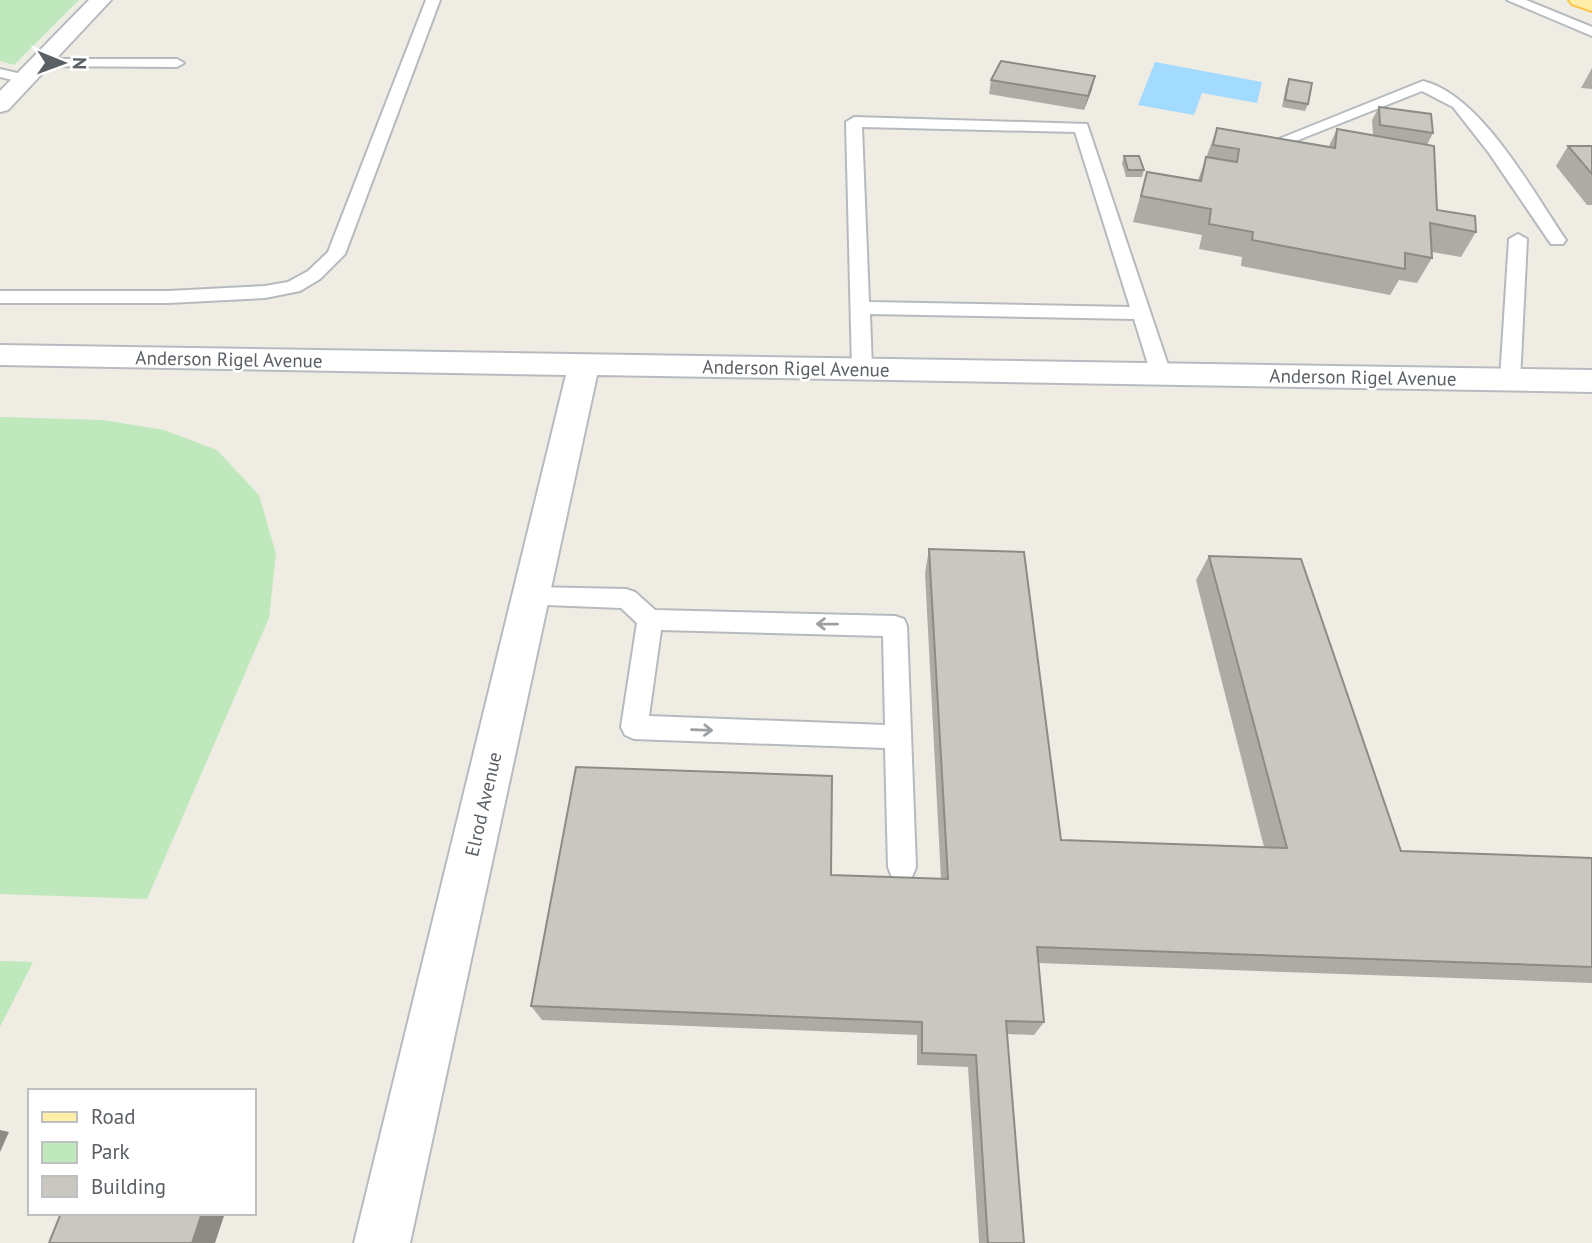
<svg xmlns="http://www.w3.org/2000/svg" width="1592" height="1243" font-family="'PT Sans',sans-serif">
<rect width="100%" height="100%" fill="#efece3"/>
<g fill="#bfe9bd">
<polygon points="0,0 79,0 14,65 0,61"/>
<polygon points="0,417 103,420 164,430 217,450 259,495 276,554 269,618 147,899 0,894"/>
<polygon points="0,961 33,962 0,1027"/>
</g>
<polygon fill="#a3daff" points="1155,62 1262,82 1257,103 1202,93 1194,115 1138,105"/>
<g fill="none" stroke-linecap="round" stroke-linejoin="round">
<g stroke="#b6babf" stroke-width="4">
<g id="lane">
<polygon points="426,0 440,0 345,254 320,279 300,291 265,298 168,303 0,303 0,291 168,291 265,286 288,282 308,271 328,252"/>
<polygon points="1507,0 1526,0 1592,27 1592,36"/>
<polygon points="40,59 177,59 184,63 177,67 35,66 35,60"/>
<polygon points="0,69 30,76 32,79 25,83 0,77"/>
<path d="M1423 81C1481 95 1533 192 1566 240L1563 244H1551L1489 153 1453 107 1422 91 1278 148H1266L1264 145Z"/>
<path d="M854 117 1087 124 1171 374 1168 379H1154L1151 374 1134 319 870 314 872 369 869 374H855L852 369 846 122ZM862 127 1075 132 1130 307 869 302Z"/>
<polygon points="1518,234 1527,239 1520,380 1510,387 1500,380 1509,239"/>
<path d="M531 587 626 589 635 592 655 610 895 616 904 619 907 626 916 867 912 877 902 881 892 877 888 867 885 748 634 739 625 735 621 727 637 623 621 608 522 604 519 597 522 590ZM661 630 883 636 885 725 649 716Z"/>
</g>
</g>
<g stroke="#b6babf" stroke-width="4">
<polygon id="street" points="89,0 111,0 8,110 0,112 0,91"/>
</g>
<g stroke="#b7bbc1" stroke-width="4">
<polygon id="secondary" points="0,345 1592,370 1592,392 597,375 410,1243 354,1243 566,375 0,365"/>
</g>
<g stroke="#fdc64e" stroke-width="4">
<polygon id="primary" points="1569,0 1592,0 1592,11 1572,4"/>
</g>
<use href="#lane" fill="#fff" fill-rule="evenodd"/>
<use href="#street" fill="#fff" fill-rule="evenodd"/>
<use href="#secondary" fill="#fff" fill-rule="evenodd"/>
<use href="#primary" fill="#ffeea8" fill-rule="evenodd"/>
</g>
<g fill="#aeaba5">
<polygon points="1592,68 1592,89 1581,88"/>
<polygon points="1289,79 1308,104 1305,111 1282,107 1286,86"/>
<polygon points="991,80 1092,89 1084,110 989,94"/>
<polygon points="1379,107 1433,133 1427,145 1437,210 1476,232 1461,257 1432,252 1432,258 1417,283 1399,280 1390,295 1241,266 1242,257 1199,249 1202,235 1133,222 1147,172 1198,180 1217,128 1329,146 1337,129 1373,135 1372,120"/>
<polygon points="1568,146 1592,146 1592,205 1587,205 1556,166"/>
<polygon points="1124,156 1144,170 1142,177 1126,177 1122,163"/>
<polygon points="929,549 1061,840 1264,847 1196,580 1209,556 1401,851 1592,858 1592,983 1038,963 1044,1022 1034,1035 1007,1034 1024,1243 979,1243 968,1067 917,1065 917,1035 542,1020 531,1006 831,875 941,879 925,573"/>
</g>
<g fill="#8d8b86">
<polygon points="1095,76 1092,89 1084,110 1088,96"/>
<polygon points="0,1130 9,1132 0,1152"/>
<polygon points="202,1213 225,1213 215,1243 192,1243"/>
</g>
<g fill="#cac7c0" stroke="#8d8b86" stroke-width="2">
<polygon points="1001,61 1095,76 1088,96 991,80"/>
<polygon points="1289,79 1312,83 1308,104 1285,100"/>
<polygon points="1379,107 1431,114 1433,133 1380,125"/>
<polygon points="1217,128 1335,148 1337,129 1434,146 1437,210 1475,216 1476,232 1430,223 1432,258 1405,253 1405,269 1252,240 1253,232 1209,224 1211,209 1141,196 1147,172 1201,181 1206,157 1237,162 1239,149 1213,145"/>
<polygon points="1568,146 1592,146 1592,174"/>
<polygon points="1124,156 1139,156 1144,170 1128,170"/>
<polygon points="929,549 1024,552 1061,840 1287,848 1209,556 1301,559 1401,851 1592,858 1592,967 1037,947 1044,1022 1006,1021 1024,1243 988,1243 976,1055 922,1053 922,1022 531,1006 576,767 832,776 831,875 948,879"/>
<polygon points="61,1213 202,1213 192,1243 49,1243"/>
</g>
<defs><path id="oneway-shaft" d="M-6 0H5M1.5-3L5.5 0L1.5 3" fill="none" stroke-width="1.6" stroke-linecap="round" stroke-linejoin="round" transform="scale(1.75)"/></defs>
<g stroke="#9da0a3">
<use href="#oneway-shaft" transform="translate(827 624) rotate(-179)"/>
<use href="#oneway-shaft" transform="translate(702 730) rotate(2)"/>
</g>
<g text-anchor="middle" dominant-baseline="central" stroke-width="5" stroke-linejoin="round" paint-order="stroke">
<g font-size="19" fill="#5b6065" stroke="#fff">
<text transform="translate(229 359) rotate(1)">Anderson Rigel Avenue</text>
<text transform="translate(796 368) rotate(1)">Anderson Rigel Avenue</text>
<text transform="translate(1363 377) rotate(1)">Anderson Rigel Avenue</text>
<text transform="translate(483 804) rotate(-77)">Elrod Avenue</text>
</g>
</g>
<rect x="28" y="1089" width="228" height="126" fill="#ffffff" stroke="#bdbfc1" stroke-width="2"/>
<rect x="42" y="1112" width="35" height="10" fill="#ffeea8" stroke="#bdbfc1" stroke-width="2"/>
<text x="91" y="1124" font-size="21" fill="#5b6065">Road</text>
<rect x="42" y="1142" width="35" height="21" fill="#bfe9bd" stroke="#bdbfc1" stroke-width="2"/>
<text x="91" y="1159" font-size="21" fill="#5b6065">Park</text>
<rect x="42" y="1176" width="35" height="21" fill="#cac7c0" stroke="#bdbfc1" stroke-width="2"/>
<text x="91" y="1194" font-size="21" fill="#5b6065">Building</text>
<g transform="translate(63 63) rotate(91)" stroke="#ffffff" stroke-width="5" paint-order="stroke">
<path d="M0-5L12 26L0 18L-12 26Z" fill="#5b6065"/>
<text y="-10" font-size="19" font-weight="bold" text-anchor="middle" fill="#5b6065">N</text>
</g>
</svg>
